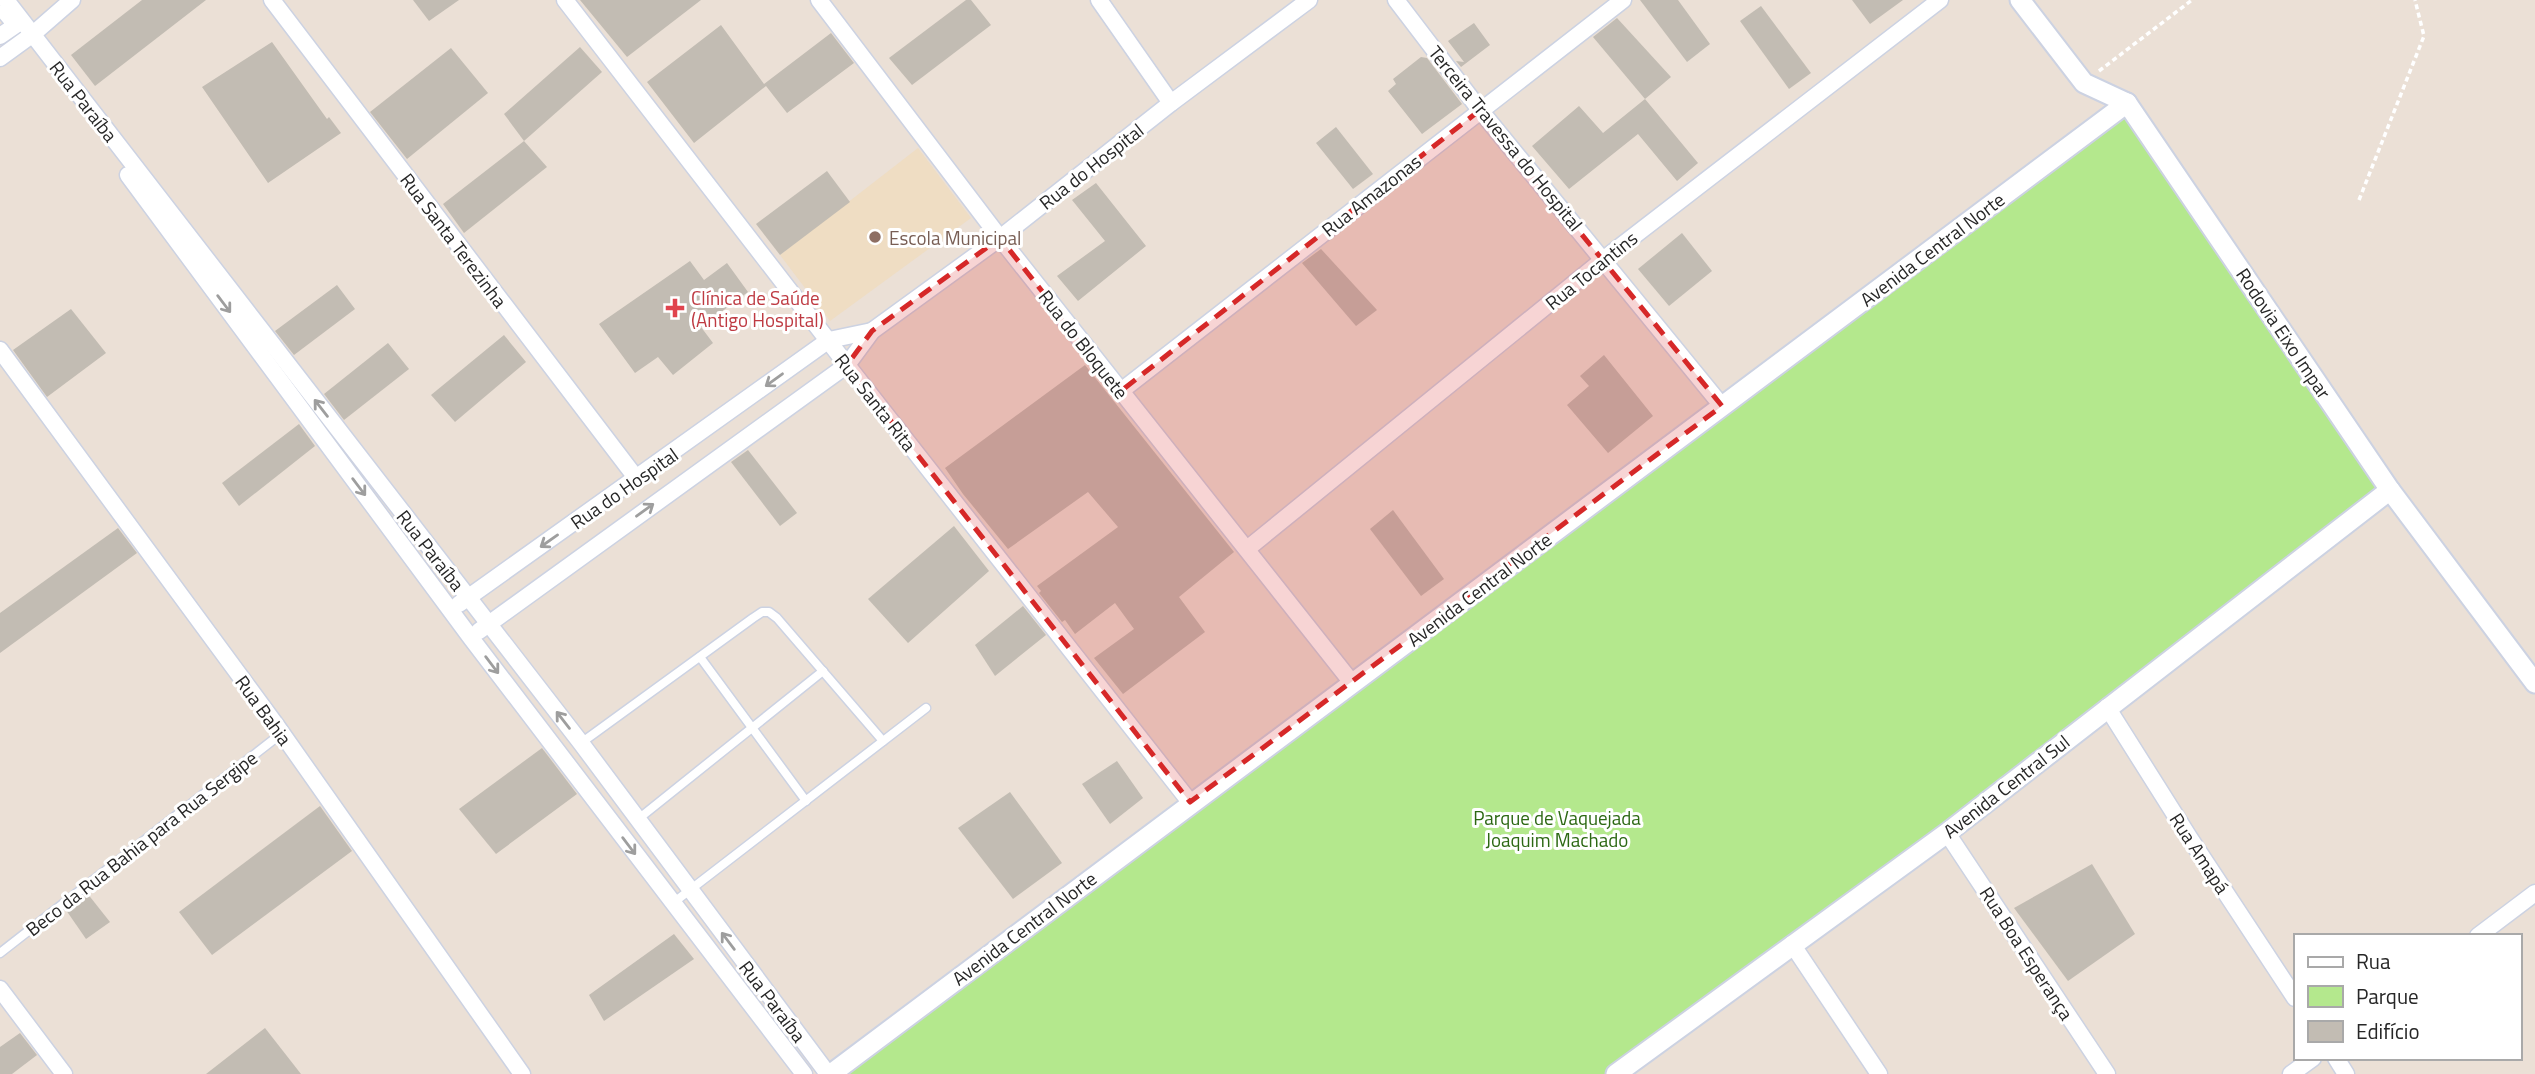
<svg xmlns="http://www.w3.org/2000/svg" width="2535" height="1074" font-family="'Titillium Web',sans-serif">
<rect width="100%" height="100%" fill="#ebe0d6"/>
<polygon fill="#efddc3" points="918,148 971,218 830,321 780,255"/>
<polygon fill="#b4e88d" points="2127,103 2390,490 1627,1074 831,1074"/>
<g fill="#c2bcb3">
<polygon points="142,0 206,0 95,86 71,55"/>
<polygon points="413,0 459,0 429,21"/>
<polygon points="580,0 701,0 627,57"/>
<polygon points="966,0 971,0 991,25 912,85 889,58"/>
<polygon points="1640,0 1678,0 1710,44 1687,62"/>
<polygon points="1852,0 1903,0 1870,24"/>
<polygon points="1761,6 1811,73 1789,89 1740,21"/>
<polygon points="1617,18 1671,77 1645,99 1593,37"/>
<polygon points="1474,23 1490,45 1461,67 1456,61 1464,62 1448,41"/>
<polygon points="721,25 764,84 831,33 854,63 787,113 766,86 694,143 647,82"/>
<polygon points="272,42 327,119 329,117 341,133 268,183 202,87"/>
<polygon points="580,47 602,72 524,141 504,114"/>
<polygon points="451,48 488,93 407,159 370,112"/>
<polygon points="1421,57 1427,58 1462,104 1422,134 1388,91 1396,84 1393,79"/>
<polygon points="1645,99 1698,163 1677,181 1638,134 1569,189 1532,146 1579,106 1603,133"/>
<polygon points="1336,127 1373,174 1353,189 1316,143"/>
<polygon points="524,141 547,167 464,233 443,204"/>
<polygon points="827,171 850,202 780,255 756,224"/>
<polygon points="1096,183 1146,246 1078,301 1057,276 1105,241 1072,200"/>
<polygon points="1682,233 1712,271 1669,306 1638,269"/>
<polygon points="1321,249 1377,310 1356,326 1302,263"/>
<polygon points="690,261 704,280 727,263 748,292 701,327 713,343 673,375 658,357 635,373 599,324"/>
<polygon points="337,285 355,309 294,355 275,331"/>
<polygon points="71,309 106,353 47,397 13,350"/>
<polygon points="504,335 526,362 455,422 431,395"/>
<polygon points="388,343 409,369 344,420 324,394"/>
<polygon points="1604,355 1653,416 1608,453 1567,405 1589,386 1580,376"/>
<polygon points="1085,365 1234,552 1179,597 1205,632 1123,694 1094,658 1134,629 1115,603 1075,634 1065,620 1062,622 1039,593 1041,591 1037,586 1118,527 1088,492 1008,549 963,494 945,468"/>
<polygon points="299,424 315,446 239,506 222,483"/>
<polygon points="748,450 797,513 780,526 731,462"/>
<polygon points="1393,510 1444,579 1421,596 1370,529"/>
<polygon points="954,526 989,571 908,643 868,599"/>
<polygon points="118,528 137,553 0,653 0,613"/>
<polygon points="1023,606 1046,635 995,676 975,645"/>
<polygon points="542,748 577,794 496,854 459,809"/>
<polygon points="1117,761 1143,798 1110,824 1082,784"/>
<polygon points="1010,792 1062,863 1013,899 958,828"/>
<polygon points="320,806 352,851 212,955 179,912"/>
<polygon points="2092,864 2135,934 2068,981 2014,908"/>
<polygon points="87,893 110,922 86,939 66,910"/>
<polygon points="674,934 694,959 604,1021 589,995"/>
<polygon points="265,1028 301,1074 206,1074"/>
<polygon points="20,1033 37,1055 12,1074 0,1074 0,1047"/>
</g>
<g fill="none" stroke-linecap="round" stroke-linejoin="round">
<g stroke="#ccd2e2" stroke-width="11">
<g id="service">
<polyline points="700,657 806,801"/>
<polyline points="581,743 753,618 762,612 769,612 777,618 883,741"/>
<polyline points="637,820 823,671"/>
<polyline points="673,903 926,708"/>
<polyline points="0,953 282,733"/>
</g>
</g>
<g stroke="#ccd2e2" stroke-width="19">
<g id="minor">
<polyline points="6,0 581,743 828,1074"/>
<polyline points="272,0 637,479"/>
<polyline points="565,0 847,365 1190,802"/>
<polyline points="819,0 1000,238 1353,684"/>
<polyline points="1099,0 1171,103"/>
<polyline points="1396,0 1480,110 1722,406"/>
<polyline points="0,36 16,25 5,12"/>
<polyline points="0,58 33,34 72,0"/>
<polyline points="128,175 471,638 804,1074"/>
<polyline points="0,350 276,725 522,1074"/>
<polyline points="1121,391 1623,0"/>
<polyline points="1247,549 1604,259 1940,0"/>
<polyline points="459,604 829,340 872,331"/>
<polyline points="479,631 847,365 872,331 1000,238 1171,103 1309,0"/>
<polyline points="2107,707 2189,837 2295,998"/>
<polyline points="1947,833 2107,1074"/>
<polyline points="2478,936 2535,893"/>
<polyline points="1792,944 1879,1074"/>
<polyline points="0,989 64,1074"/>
<polyline points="2336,1058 2346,1074"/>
<polyline points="2291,1074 2313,1058"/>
</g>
</g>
<g stroke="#ccd2e2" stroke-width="23">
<g id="tertiary">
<polyline points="2020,0 2084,83 2127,103 2390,490 2535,683"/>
<polyline points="831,1074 2127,103"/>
<polyline points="1616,1074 1947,833 2390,490"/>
</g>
</g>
<g stroke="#fff" stroke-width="3.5" stroke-dasharray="5 3.5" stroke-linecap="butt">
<polyline points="2099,71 2192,0"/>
<polyline points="2359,200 2424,36 2415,0"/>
</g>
<use href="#service" stroke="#fff" stroke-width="8"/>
<use href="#minor" stroke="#fff" stroke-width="16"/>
<use href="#tertiary" stroke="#fff" stroke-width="19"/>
</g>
<defs><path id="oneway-shaft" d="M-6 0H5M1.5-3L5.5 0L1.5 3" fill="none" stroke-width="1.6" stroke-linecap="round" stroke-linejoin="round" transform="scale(1.75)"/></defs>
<g stroke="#9e9e9e">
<use href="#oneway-shaft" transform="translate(224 304) rotate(53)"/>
<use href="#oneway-shaft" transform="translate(774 380) rotate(144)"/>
<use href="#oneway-shaft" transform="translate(321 408) rotate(-128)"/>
<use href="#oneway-shaft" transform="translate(359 487) rotate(53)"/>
<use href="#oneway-shaft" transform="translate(645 510) rotate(-36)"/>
<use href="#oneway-shaft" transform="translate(549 541) rotate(145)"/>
<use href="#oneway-shaft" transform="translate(492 665) rotate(53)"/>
<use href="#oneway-shaft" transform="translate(563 720) rotate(-128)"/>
<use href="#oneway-shaft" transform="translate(629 846) rotate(53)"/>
<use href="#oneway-shaft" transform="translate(728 941) rotate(-127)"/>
</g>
<path fill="#d62828" fill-opacity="0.2" stroke="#d62828" stroke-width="5" stroke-dasharray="14 9" stroke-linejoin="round" d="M1480 110 1722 406 1190 802 847 365 872 331 1000 238 1121 391Z"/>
<circle fill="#8d6e63" stroke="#fff" stroke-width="2.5" cx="875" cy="237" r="7"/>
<path fill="#e0444e" stroke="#fff" stroke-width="2.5" d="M671.5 297.5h7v7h7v7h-7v7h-7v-7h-7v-7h7z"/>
<g text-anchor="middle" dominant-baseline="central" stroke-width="6" stroke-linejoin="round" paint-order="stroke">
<g font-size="19" fill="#272727" stroke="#fff">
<text transform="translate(84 101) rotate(52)">Rua Paraíba</text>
<text transform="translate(1506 138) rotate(51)">Terceira Travessa do Hospital</text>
<text transform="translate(1091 166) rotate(-38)">Rua do Hospital</text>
<text transform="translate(1371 195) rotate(-38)">Rua Amazonas</text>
<text transform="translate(454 240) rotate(53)">Rua Santa Terezinha</text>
<text transform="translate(1932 249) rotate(-37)">Avenida Central Norte</text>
<text transform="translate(1591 270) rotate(-39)">Rua Tocantins</text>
<text transform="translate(2284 333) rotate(56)">Rodovia Eixo Impar</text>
<text transform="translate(1084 344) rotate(52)">Rua do Bloquete</text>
<text transform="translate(876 402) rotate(52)">Rua Santa Rita</text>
<text transform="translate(624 488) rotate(-35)">Rua do Hospital</text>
<text transform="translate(431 550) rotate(52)">Rua Paraíba</text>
<text transform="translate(1479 589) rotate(-37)">Avenida Central Norte</text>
<text transform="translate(264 710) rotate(54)">Rua Bahia</text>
<text transform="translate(2006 786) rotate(-38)">Avenida Central Sul</text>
<text transform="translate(141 843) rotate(-38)">Beco da Rua Bahia para Rua Sergipe</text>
<text transform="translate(2200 853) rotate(57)">Rua Amapá</text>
<text transform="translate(1024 928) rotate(-37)">Avenida Central Norte</text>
<text transform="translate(2027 953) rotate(57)">Rua Boa Esperança</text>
<text transform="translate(773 1001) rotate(53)">Rua Paraíba</text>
</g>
<g font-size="19" fill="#785e54" stroke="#fff" text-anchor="start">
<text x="889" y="237">Escola Municipal</text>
</g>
<g font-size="19" fill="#be3a42" stroke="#fff" text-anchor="start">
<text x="691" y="297">Clínica de Saúde<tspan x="691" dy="22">(Antigo Hospital)</tspan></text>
</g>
<g font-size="19" fill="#2c6813" stroke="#fff">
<text x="1557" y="817">Parque de Vaquejada<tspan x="1557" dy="22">Joaquim Machado</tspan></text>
</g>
</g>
<rect x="2294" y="934" width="228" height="126" fill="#ffffff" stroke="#a9a9a9" stroke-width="2"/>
<rect x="2308" y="957" width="35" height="10" fill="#ffffff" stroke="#a9a9a9" stroke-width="2"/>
<text x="2356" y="969" font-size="21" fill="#272727">Rua</text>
<rect x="2308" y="986" width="35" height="21" fill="#b4e88d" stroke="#a9a9a9" stroke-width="2"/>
<text x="2356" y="1004" font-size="21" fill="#272727">Parque</text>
<rect x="2308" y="1021" width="35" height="21" fill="#c2bcb3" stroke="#a9a9a9" stroke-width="2"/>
<text x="2356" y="1039" font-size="21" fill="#272727">Edifício</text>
</svg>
